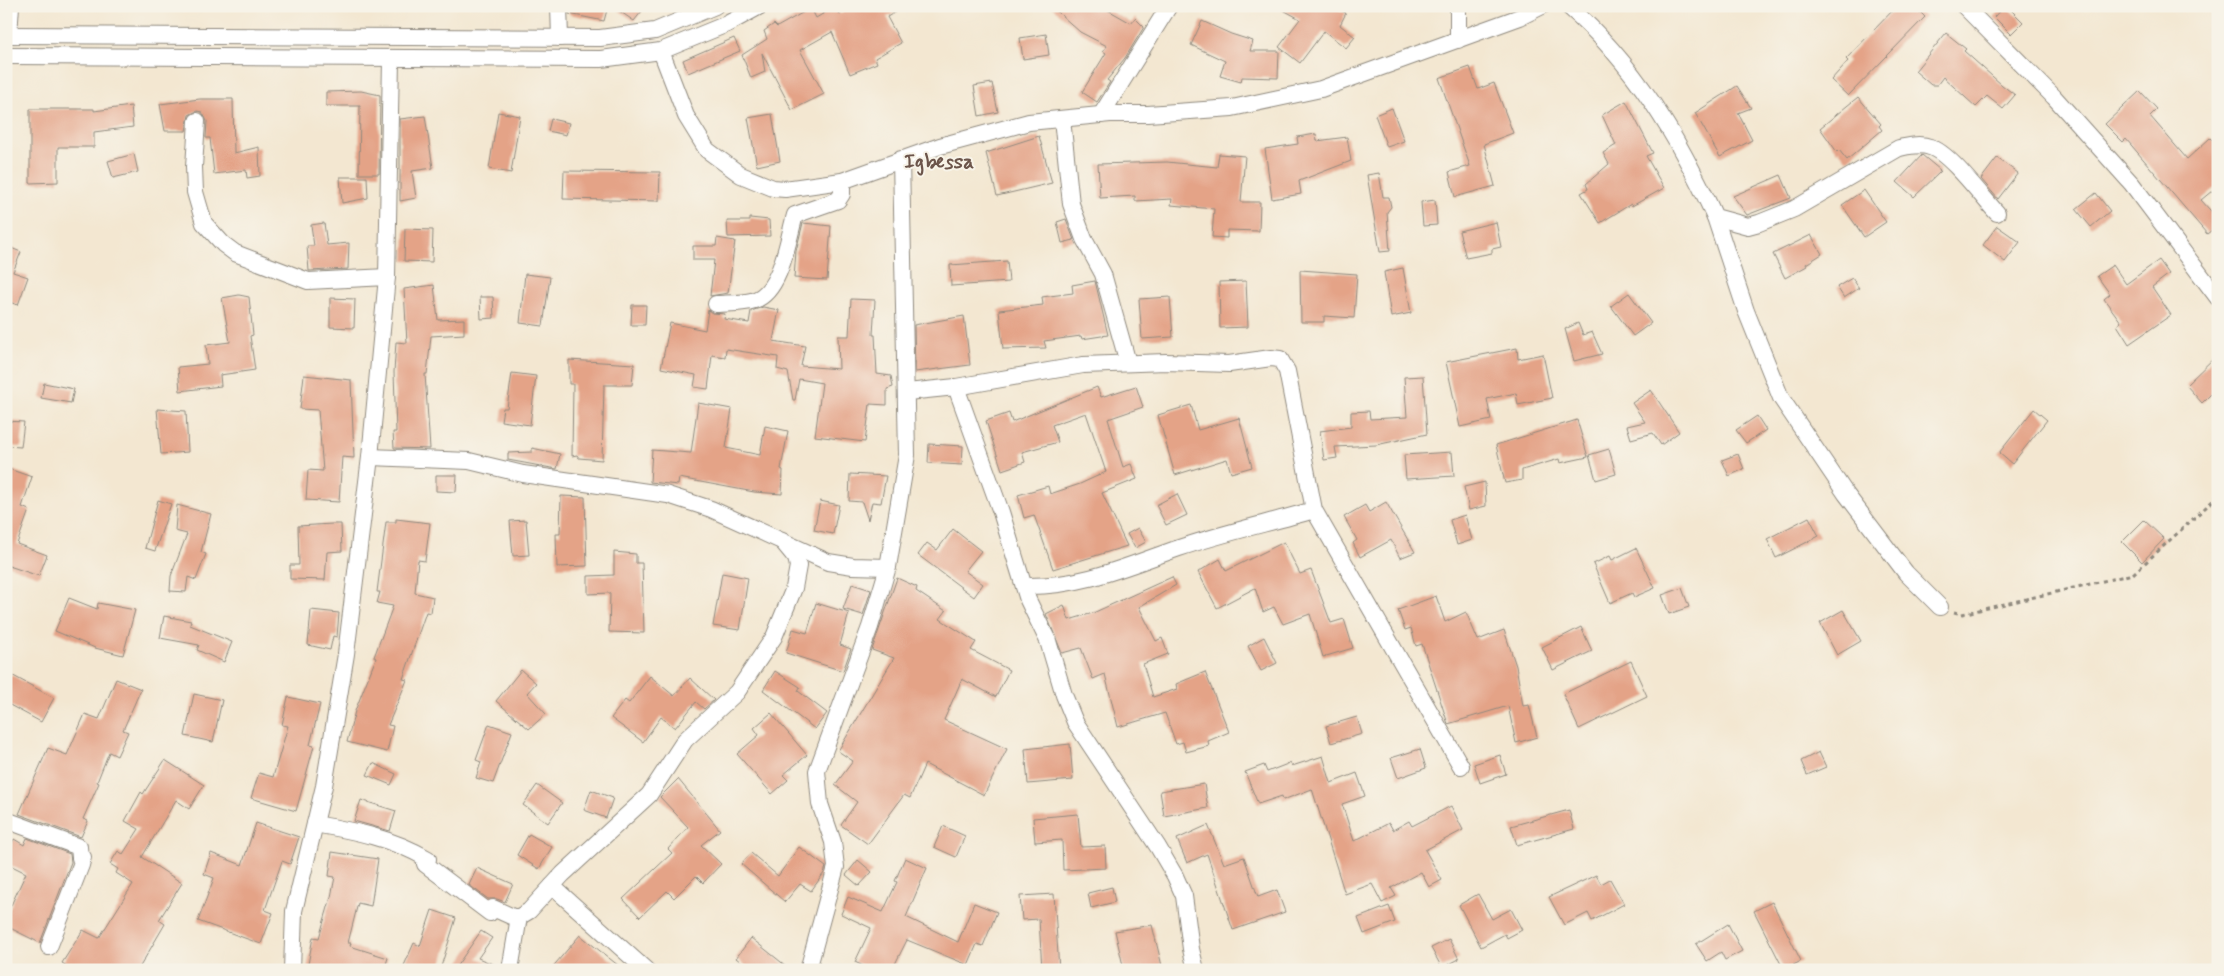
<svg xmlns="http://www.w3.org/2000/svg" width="2224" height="976" font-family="Mynerve,sans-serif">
<rect width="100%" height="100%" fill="#f7f3e8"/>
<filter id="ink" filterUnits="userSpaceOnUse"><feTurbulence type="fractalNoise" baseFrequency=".02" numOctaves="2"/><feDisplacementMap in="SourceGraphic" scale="10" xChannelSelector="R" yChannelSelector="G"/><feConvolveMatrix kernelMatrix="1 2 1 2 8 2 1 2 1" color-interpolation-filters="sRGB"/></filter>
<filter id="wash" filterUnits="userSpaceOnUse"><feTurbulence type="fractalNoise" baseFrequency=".0096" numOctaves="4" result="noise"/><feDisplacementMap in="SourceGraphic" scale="20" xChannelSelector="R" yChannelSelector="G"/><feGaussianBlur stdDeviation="1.12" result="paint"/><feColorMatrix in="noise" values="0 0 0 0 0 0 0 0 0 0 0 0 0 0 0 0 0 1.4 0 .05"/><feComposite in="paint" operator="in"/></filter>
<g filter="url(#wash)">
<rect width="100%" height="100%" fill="#f3e7d1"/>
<g id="blocks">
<g fill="#e4a387">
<polygon points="569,6 608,6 604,21 569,14"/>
<polygon points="612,6 646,6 634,21"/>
<polygon points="836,6 840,14 853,6 906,6 887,17 901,43 875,58 877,63 850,74 832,32 800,50 824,94 792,110 762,53 765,72 751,78 742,55 767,39 764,31 774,24 777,27 811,8 816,18"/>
<polygon points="1051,6 1101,6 1131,23 1135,18 1144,27 1125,58 1107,80 1110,82 1097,102 1082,92 1106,53 1103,51 1107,46 1080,32"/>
<polygon points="1276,6 1332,6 1346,13 1340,25 1355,37 1346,48 1324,31 1300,63 1279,47 1300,19"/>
<polygon points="1897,6 1914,6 1925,17 1848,96 1831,80 1848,61 1846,59"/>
<polygon points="2004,6 2007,6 2023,22 2011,34 1994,17"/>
<polygon points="1202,21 1231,34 1253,41 1250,51 1279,51 1278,78 1242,77 1241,82 1220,76 1225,61 1191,45"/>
<polygon points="1946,33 1966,49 1964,51 2002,85 2015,95 2003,109 1987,96 1976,107 1943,77 1937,85 1931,85 1915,71"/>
<polygon points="1046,34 1049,55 1023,59 1020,38"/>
<polygon points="734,38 740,51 688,73 683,60"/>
<polygon points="1470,67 1478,89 1494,83 1513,133 1484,144 1495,186 1455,197 1449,172 1470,166 1439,78"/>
<polygon points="992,83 998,112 979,116 974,86"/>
<polygon points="1737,86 1751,108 1738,113 1752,140 1720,157 1695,113"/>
<polygon points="361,91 380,95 379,174 359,174 360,106 326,106 326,92"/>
<polygon points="2140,91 2157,109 2150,116 2187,159 2210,138 2218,145 2218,186 2201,200 2218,219 2218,225 2207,234 2126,139 2123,142 2105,124"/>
<polygon points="1858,97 1881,124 1879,126 1882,130 1847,160 1839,150 1837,152 1820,128"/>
<polygon points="200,99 233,99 234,153 259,147 260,176 247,178 246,170 214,174 210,138 206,138 207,121 202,112 197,111 189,115 186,131 165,131 160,104"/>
<polygon points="1626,101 1653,153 1646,156 1664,188 1632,206 1631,204 1600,223 1581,193 1588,189 1586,184 1609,164 1603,153 1616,145 1602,115"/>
<polygon points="131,106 133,127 94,132 94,147 58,147 58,182 30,183 30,109 94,109 94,111"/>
<polygon points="1392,108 1404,141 1387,147 1375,115"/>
<polygon points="498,112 520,116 511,173 489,169"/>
<polygon points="772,114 780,161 757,166 748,118"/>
<polygon points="425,116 433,168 412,171 416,198 400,201 400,119"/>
<polygon points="551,119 569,123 566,135 548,131"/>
<polygon points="1316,134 1317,141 1347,137 1351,161 1299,181 1301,194 1272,199 1265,149 1298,144 1297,137"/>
<polygon points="1039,136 1052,183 997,196 986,153"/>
<polygon points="134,154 138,172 113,178 108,161"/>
<polygon points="1219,154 1245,156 1241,202 1260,202 1259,231 1227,230 1227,238 1212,237 1214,209 1171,205 1172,199 1135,201 1135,196 1100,198 1098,164 1167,162 1217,167"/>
<polygon points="1922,155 1940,170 1939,173 1914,197 1897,182"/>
<polygon points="1997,158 2018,173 1998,199 1981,179"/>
<polygon points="564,171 660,172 659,201 563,199"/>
<polygon points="1379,173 1383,197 1389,197 1391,207 1387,212 1390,251 1380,252 1367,175"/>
<polygon points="1781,175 1791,198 1747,215 1733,196"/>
<polygon points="340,177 367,177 368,198 342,203"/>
<polygon points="1864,190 1886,222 1864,237 1842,205"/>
<polygon points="2096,193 2110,211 2091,227 2076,209"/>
<polygon points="1435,200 1437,225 1423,226 1421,202"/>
<polygon points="750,218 769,220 770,236 728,237 727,221 750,221"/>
<polygon points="1066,219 1074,240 1062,243 1057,222"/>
<polygon points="1496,222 1501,247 1492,249 1492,253 1466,258 1459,231"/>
<polygon points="324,223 327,245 349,243 348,269 309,271 307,246 314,246 311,225"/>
<polygon points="803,223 831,226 827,280 794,278 796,251"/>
<polygon points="1997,226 2020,242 2005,262 1983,245"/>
<polygon points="405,229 433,230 432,262 404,261"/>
<polygon points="1811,235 1822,254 1806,264 1807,266 1785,278 1773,254"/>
<polygon points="717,238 735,241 728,293 710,296 714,260 693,260 693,246 716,246"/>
<polygon points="6,246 21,252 13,272 28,277 18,305 6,301"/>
<polygon points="2159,260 2169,274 2152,287 2171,315 2129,344 2117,325 2121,322 2104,299 2110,294 2097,276 2113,265 2126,284"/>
<polygon points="1007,261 1009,282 951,286 950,265"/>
<polygon points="1403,268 1411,313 1391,317 1384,272"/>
<polygon points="1300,270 1357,274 1354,318 1324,316 1324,322 1301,322"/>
<polygon points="525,274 550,277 543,326 520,323"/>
<polygon points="1852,278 1859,288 1844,298 1837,287"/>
<polygon points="1095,281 1108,335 1082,339 1081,336 1044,341 1046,348 1003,349 999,310 1043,305 1042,297 1073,293 1072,285"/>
<polygon points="1246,281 1248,327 1220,328 1219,282"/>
<polygon points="434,285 438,320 464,319 464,334 431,336 427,374 425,374 430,449 394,448 393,432 396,432 394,372 396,342 407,343 404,289"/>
<polygon points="1629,293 1651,323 1633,336 1611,306"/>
<polygon points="239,295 249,297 253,335 250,336 255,370 220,375 221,386 180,391 178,367 208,364 206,345 230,342 222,298"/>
<polygon points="480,297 493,297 494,318 481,319"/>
<polygon points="1170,297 1173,337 1142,339 1139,299"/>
<polygon points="330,298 355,299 354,328 330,327"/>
<polygon points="851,299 875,300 873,335 875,335 877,374 891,376 893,387 887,389 887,405 870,404 865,442 815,436 822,383 799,379 795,400 793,400 788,372 777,369 778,357 726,349 725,357 712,355 708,389 694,387 696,375 661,368 670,323 705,330 708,310 712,313 725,314 724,319 749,323 751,311 763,307 779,310 773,341 805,346 801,366 839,369 838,336 849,336"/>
<polygon points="632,305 646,305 645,325 631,325"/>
<polygon points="964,316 970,365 915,372 914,325"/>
<polygon points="1578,323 1583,335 1592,332 1602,354 1574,361 1565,329"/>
<polygon points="1517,348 1518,359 1543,354 1552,398 1518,405 1516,393 1487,399 1491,420 1460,427 1446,362"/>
<polygon points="2218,354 2218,387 2202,403 2186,385"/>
<polygon points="569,360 634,364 632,385 604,385 602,460 579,458 577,455 572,456 573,384 569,384"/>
<polygon points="512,373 536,376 530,425 501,421 503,408 507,408"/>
<polygon points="304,375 351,380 354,458 342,457 339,502 306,500 308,470 323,471 318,410 300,409"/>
<polygon points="1423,376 1427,434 1376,445 1335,447 1337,458 1324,460 1320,431 1351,427 1351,412 1369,411 1370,419 1407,417 1404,377"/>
<polygon points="44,383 74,389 71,403 41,398"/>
<polygon points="1136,386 1143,407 1108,419 1123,467 1131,464 1137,479 1102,493 1127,546 1053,569 1034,515 1024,518 1018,495 1048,486 1050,494 1080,484 1106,472 1086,413 1052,425 1058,442 1022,452 1025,462 1002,470 986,421 1009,413 1012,422 1097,387 1101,397"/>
<polygon points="1651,390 1679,432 1661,445 1653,433 1631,439 1627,426 1645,422 1632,403"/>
<polygon points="698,403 732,409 726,448 760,455 765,426 788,431 781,469 783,470 782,494 754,492 679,478 678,485 650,482 652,450 691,453"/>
<polygon points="1191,405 1198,430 1239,418 1252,467 1231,473 1227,459 1175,475 1158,415"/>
<polygon points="157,409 186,411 188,452 161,454"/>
<polygon points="2034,409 2047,420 2012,464 1999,453"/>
<polygon points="1757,416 1766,430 1746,443 1736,430"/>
<polygon points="1577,420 1588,457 1560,463 1559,459 1522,470 1522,480 1505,483 1496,445"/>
<polygon points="6,421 24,422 21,447 6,446"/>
<polygon points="929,444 963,446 962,465 928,463"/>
<polygon points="532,448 560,454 557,469 508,460 508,453 532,452"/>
<polygon points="1609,449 1616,474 1596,480 1589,455"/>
<polygon points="1452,452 1454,476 1406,479 1404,455"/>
<polygon points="1738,454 1744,469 1729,476 1722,460"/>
<polygon points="6,468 32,477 22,507 29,510 17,544 47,555 39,576 9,566 6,568"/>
<polygon points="850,474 886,476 881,503 872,502 868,520 862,502 849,501"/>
<polygon points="436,475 457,475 456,492 436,491"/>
<polygon points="1485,482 1486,506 1469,510 1464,487"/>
<polygon points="1177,494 1187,515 1166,525 1156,505"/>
<polygon points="561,496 585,497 587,566 557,567 556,534 560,534"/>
<polygon points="158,500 171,504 155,551 145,548"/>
<polygon points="820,501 839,505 833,534 814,530"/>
<polygon points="1386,502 1415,552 1400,558 1391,540 1360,557 1353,543 1357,540 1344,517 1365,505 1369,512"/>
<polygon points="177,505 211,514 201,552 206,554 196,580 188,577 186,592 170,591 171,576 187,534 175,531"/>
<polygon points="1465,515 1472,540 1457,545 1450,520"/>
<polygon points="1809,517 1819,536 1776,558 1767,539"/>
<polygon points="396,519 430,523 425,561 418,560 415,593 433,597 431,613 426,612 403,679 407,680 388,725 393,726 387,752 347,742 355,711 376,658 374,657 393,606 377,603 380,592 377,592 386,522 396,522"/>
<polygon points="526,520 529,555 513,556 510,521"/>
<polygon points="2144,520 2164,539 2142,562 2122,542"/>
<polygon points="332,524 341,524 342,551 327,552 325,580 290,579 290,565 299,565 298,526"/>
<polygon points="1138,528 1146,542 1135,548 1127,534"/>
<polygon points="953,529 981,551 965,571 983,584 974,597 918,555 927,543 937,550"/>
<polygon points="1284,542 1300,574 1311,570 1331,623 1344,619 1353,648 1323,657 1310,614 1283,624 1274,607 1263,612 1255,588 1217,608 1198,572 1220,559 1226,571"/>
<polygon points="1636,548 1655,588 1634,597 1632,593 1610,603 1593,564 1610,556 1612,560"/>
<polygon points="614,552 636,554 636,563 642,563 644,633 609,632 610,593 588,594 588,576 614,575"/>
<polygon points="722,573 748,578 740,630 713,626"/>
<polygon points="1172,577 1176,585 1139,607 1156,641 1162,638 1168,654 1143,664 1153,697 1177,689 1176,684 1205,672 1229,732 1208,741 1209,746 1186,752 1183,742 1176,744 1165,713 1118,727 1105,674 1093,679 1081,648 1062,653 1046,614 1064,605 1069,620 1093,613"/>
<polygon points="897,578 917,587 916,591 946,611 940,619 976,642 971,650 1009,670 996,697 962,679 944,720 1007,749 984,795 925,764 910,798 904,795 868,844 841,825 857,802 835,785 853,761 838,751 894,658 872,650"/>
<polygon points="852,584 871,590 863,615 843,609"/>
<polygon points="1682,588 1689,607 1669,614 1662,595"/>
<polygon points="1436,596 1445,622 1466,612 1478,640 1504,630 1516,666 1523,706 1529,705 1537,737 1516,743 1508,706 1448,724 1422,644 1416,646 1411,628 1405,630 1398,610"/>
<polygon points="69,598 97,609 98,603 135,610 123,655 95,648 55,631"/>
<polygon points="816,603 849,613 840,645 851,649 843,671 786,653 793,629 807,633"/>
<polygon points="311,610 339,613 337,637 333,636 330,650 308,645"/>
<polygon points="1843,610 1861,641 1837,655 1820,623"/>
<polygon points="164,616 191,621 190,625 232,642 224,662 197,650 199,645 160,638"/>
<polygon points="1581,627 1592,651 1553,670 1542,647"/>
<polygon points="1264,637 1277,663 1261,671 1248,646"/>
<polygon points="1631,661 1647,696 1579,729 1563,694"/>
<polygon points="521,670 536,683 527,693 546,714 529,729 496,701"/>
<polygon points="775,671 800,687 798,691 827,713 815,729 763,690"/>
<polygon points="6,672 54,698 41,722 6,703"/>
<polygon points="650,676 674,696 690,678 714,700 704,709 696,702 675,728 661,717 643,742 611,718 625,700 629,703"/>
<polygon points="116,679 141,689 123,730 128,732 117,756 109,752 97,782 99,783 83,819 88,821 81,837 19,814 48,748 67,755 85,714 99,719"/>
<polygon points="194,694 222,700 213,742 185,736"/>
<polygon points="288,697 320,704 310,745 314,746 296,811 251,798 259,773 273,777 288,726 282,725"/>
<polygon points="771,713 807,755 783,775 788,780 772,794 737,754 759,735 754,728"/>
<polygon points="1357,717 1362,734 1331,743 1326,726"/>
<polygon points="489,724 512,732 493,783 476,778 481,762 476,760"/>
<polygon points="1070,744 1073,780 1028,784 1025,749"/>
<polygon points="1420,749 1426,768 1398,778 1391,758"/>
<polygon points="1819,752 1826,767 1807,775 1801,761"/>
<polygon points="1500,755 1506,774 1480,783 1474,764"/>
<polygon points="1323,756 1331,783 1357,773 1365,796 1342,804 1354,841 1389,823 1393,830 1409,821 1412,826 1451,806 1463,830 1425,850 1442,880 1429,887 1421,872 1391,888 1396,896 1382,903 1372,884 1345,894 1312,789 1283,800 1282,796 1258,804 1245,772 1264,765 1267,772 1290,763 1292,766"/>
<polygon points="165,760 204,785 189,809 176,800 142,857 182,883 159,920 165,924 138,970 73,970 62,963 83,930 99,938 133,884 116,873 118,869 110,864 118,851 123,854 139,829 125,821 141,792 143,794"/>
<polygon points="373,763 396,774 391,785 367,775"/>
<polygon points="678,779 720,830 701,845 721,864 703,883 696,876 674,898 667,891 640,917 623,899 672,853 668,849 688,827 660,797"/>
<polygon points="1204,784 1208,808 1164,816 1160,791"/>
<polygon points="537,785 562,803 548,823 523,805"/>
<polygon points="591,790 613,798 606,818 584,810"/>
<polygon points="361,800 396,811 390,831 354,821"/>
<polygon points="1569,810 1574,829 1517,845 1511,826"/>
<polygon points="1078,814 1081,847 1105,846 1106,868 1063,870 1062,840 1035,842 1033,818"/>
<polygon points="256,823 299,837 290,864 282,861 265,910 273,913 261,944 198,921 214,878 204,874 211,853 242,865"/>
<polygon points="1208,825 1224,864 1244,857 1258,897 1277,890 1285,912 1233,930 1207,854 1187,863 1177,839"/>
<polygon points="943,826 965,836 956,857 934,847"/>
<polygon points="529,834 552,847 539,869 517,855"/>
<polygon points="27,838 70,854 71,862 40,943 6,926 6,916 26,873 6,863 6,854 14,839 24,845"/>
<polygon points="799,847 826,867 824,873 811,891 800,884 785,902 741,864 751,853 778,876"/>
<polygon points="332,852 378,859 371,906 358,903 348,943 351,943 350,946 388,958 384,970 307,970 313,937 319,938 331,897 335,877 329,876"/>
<polygon points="905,858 927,868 906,917 958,942 974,903 997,912 983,946 977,944 968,965 907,940 892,970 871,970 855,962 871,928 841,914 848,897 883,912 897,882 895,881"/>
<polygon points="858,860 872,872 859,886 846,875"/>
<polygon points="477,868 513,884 505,902 497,899 488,899 469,885"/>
<polygon points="1596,875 1601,884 1610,879 1624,904 1592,921 1588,913 1564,925 1549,897"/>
<polygon points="1112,887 1115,902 1091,908 1088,893"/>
<polygon points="1054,894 1059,970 1042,970 1039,919 1022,920 1020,896"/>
<polygon points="1478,894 1492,919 1511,909 1522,930 1507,938 1505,934 1481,947 1459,905"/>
<polygon points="1772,902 1801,961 1784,970 1754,911"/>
<polygon points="1389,906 1395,922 1364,934 1358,918"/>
<polygon points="432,910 456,918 440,970 402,970 414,943 420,946"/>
<polygon points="1728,924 1742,951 1725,960 1721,952 1707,961 1696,944"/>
<polygon points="1152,925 1162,966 1144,970 1124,970 1115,931"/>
<polygon points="481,931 492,938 478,958 500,967 500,970 454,970"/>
<polygon points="580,935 624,970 550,970"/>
<polygon points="751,938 791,970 751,970 736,958"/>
<polygon points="1449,939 1459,959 1442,968 1431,948"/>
</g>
</g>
</g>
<g filter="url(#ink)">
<use href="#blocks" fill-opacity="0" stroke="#8f897e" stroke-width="1"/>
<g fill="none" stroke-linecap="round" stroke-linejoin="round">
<g stroke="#8f897e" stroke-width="18">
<g id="minor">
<polyline points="559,6 560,38"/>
<polyline points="1458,6 1458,40"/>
<path d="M1568 6C1635 64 1678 137 1715 217L1748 226 1759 223 1794 209 1899 148C1909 146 1920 143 1930 147 1950 153 1982 197 1997 213"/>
<polyline points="1964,6 2054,97 2132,184 2218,298"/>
<polyline points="6,35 600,38 655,31 715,6"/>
<polyline points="9,35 11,6"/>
<polyline points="661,51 686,116 707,150 741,175 773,188 785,189 842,181 940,146 1029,122 1110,114 1148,114 1232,108 1321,89 1520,17 1542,6"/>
<polyline points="6,56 601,59 661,51 727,24 760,6"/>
<polyline points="1101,115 1169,6"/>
<polyline points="1062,119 1071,204 1084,239 1103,274 1128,363"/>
<polyline points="197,121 194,167 195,192 204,223 223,244 235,253 308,281 387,277"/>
<polyline points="1715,217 1746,311 1781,398 1846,494 1906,573 1940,607"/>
<path d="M716 304C728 303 743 304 755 300 781 291 788 239 795 215L838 200 842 194V181"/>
<polyline points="956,387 1001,512 1028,600 1048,641 1064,695 1075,722 1158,847 1175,876 1184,896 1191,949 1196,970"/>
<polyline points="907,392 956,387 1083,365 1166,362 1229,364 1271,358 1280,359 1287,371 1314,510 1461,766"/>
<polyline points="370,457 469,461 523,474 668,495 711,509 828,562 853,566 888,567"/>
<path d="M1025 586C1082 587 1127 566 1179 548 1223 533 1269 523 1314 510"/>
<polyline points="6,820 79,847 80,858 83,857 81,865 49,947"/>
<path d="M315 824C355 831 392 838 428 859L425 864 490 913 493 908 513 917H519L529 911 563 874 649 795 685 740 737 692 774 637 794 588 798 566 796 558 782 541"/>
<polyline points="552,886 646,970"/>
<polyline points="292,970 294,911 324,786 346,654 370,457 387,277 391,59"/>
<polyline points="510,970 519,917"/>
<polyline points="808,970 836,867 833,842 820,804 817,771 870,627 888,567 907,455 901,159"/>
</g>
</g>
<polyline stroke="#8f897e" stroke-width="3" stroke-dasharray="4 4" stroke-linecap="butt" points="1954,612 1962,614 2133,574 2218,496"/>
<use href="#minor" stroke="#fff" stroke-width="16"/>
</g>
</g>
<g text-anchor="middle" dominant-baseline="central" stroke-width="4" stroke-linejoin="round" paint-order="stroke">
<g font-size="21" font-weight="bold" fill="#6c554b" stroke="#f7f3e8">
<text x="939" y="162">Igbessa</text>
</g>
</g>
<rect width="2224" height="976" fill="none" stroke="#f7f3e8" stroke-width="25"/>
</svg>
